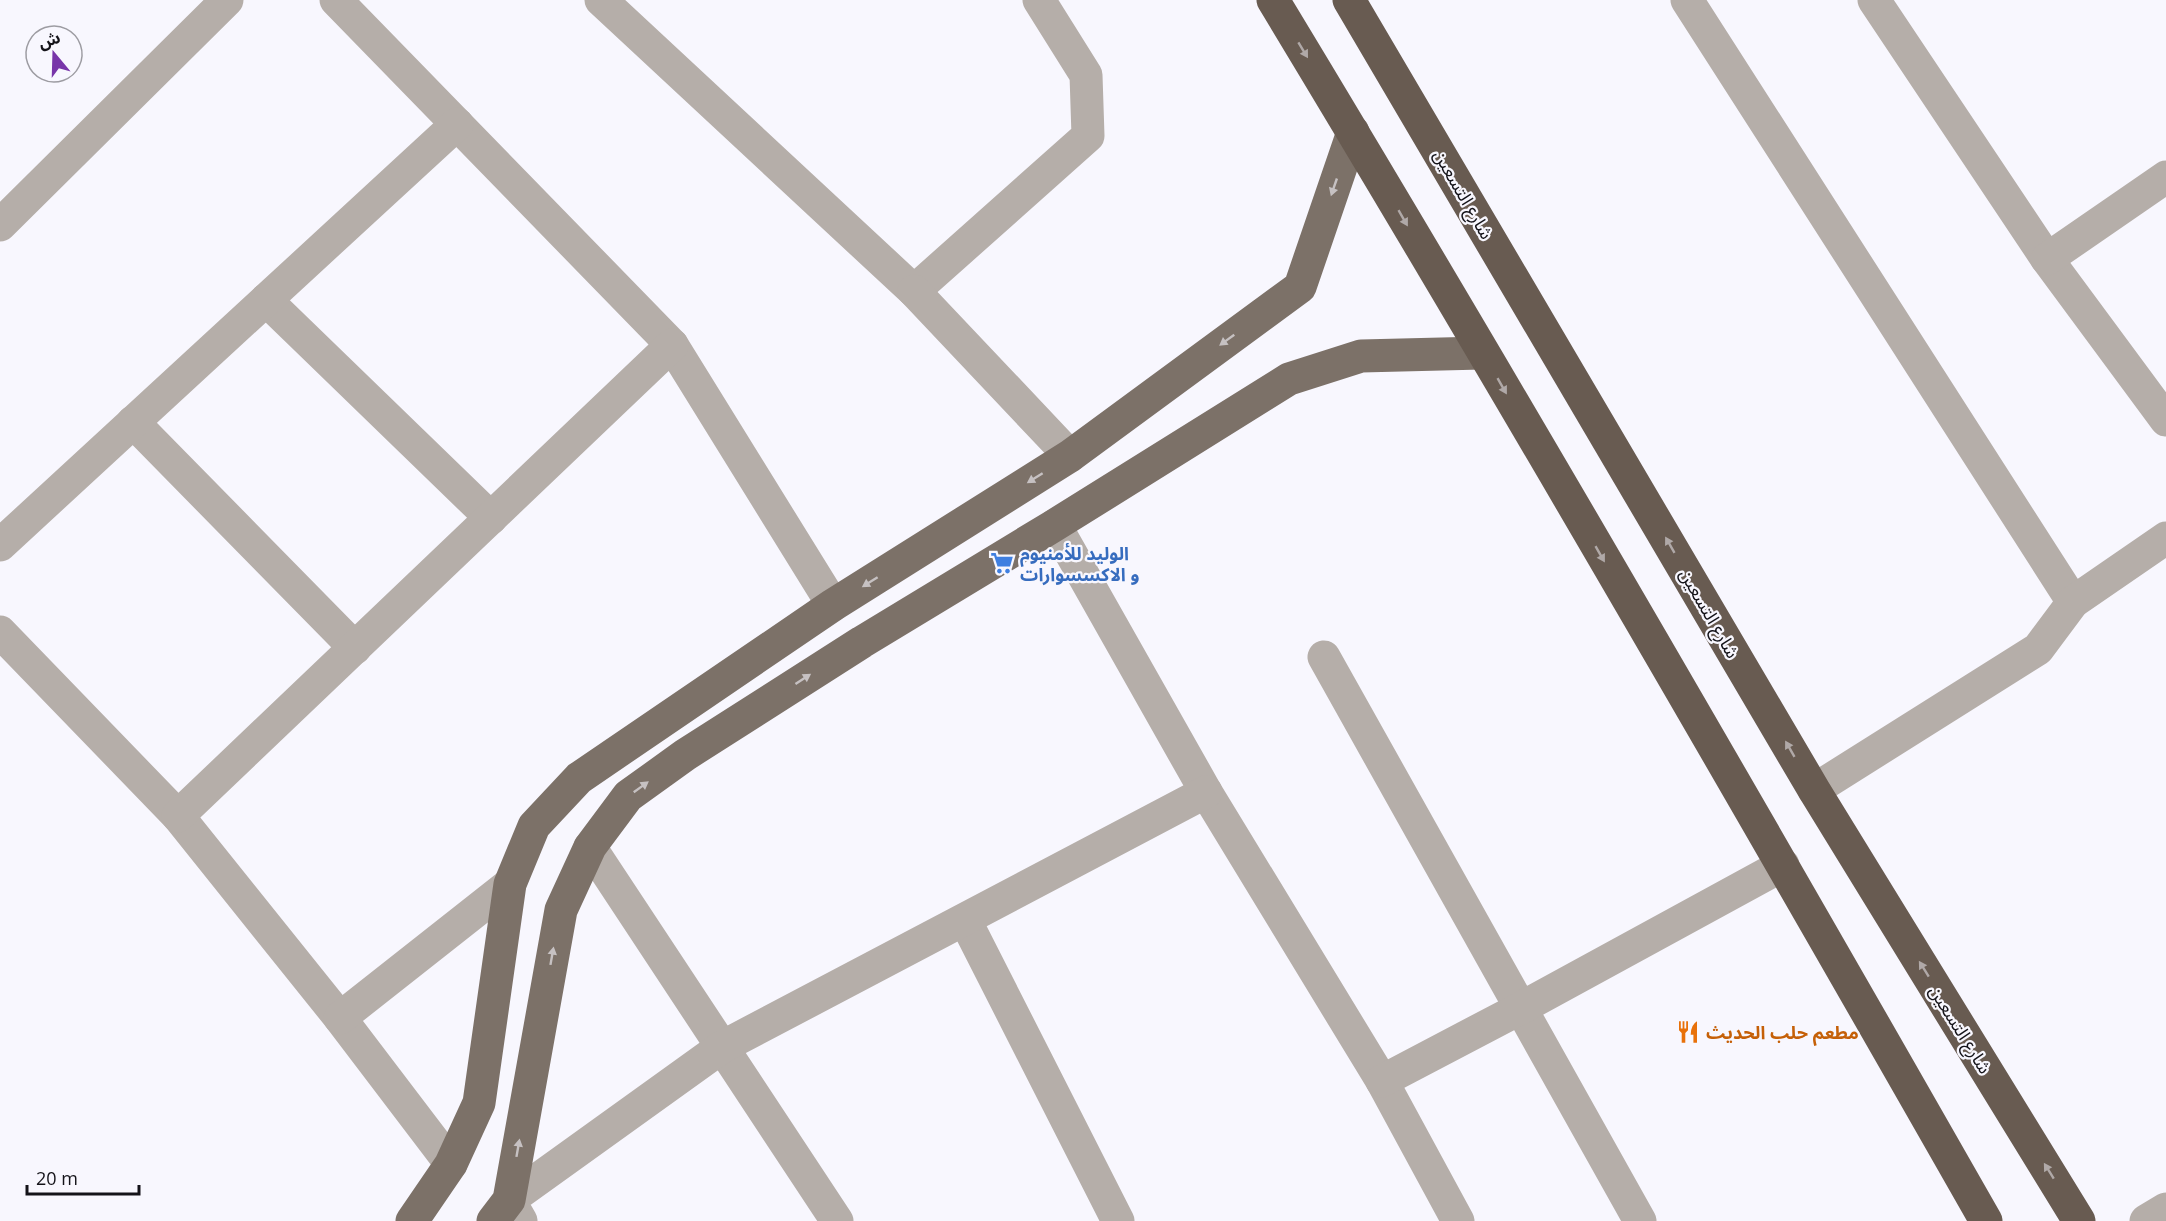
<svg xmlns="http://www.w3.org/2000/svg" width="2166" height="1221" font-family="'Open Sans','Noto Sans Arabic',sans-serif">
<rect width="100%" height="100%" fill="#f8f7fe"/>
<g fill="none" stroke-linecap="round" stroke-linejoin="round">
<g stroke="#b5aea9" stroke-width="33">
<polyline points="336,0 672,345 833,605"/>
<polyline points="601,0 914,291 1088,136 1086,75 1039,0"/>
<polyline points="1687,0 2073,602"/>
<polyline points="1874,0 2047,259 2166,420"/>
<polyline points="0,225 227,0"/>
<polyline points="2047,259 2166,177"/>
<polyline points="914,291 1070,456"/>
<polyline points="266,300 491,518"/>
<polyline points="133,422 355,648"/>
<polyline points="1055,525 1206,792 1382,1081 1458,1221"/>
<polyline points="0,545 457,124"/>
<polyline points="0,632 178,816 340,1018 451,1164"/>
<polyline points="1324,657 1640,1221"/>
<polyline points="1814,790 2038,649 2073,602 2166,538"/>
<polyline points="178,816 672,345"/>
<polyline points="590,847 837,1221"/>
<polyline points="965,920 1118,1221"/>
<polyline points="340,1018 510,884"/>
<polyline points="1382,1081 1521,1008 1783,865"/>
<polyline points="521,1221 509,1200 722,1047 1206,792"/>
<polyline points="2146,1221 2166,1209"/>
</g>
<g stroke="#7c7168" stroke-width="33">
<polyline points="412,1221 451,1164 479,1103 510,884 534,826 579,778 833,605 1070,456 1300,287 1353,132"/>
<polyline points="493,1221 509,1200 561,910 590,847 628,796 685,755 862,642 1055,525 1289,379 1361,356 1482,353"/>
</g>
<g stroke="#685b51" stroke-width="33">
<path d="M1273 0C1517 403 1753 812 1986 1221"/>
<polyline points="1349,0 1814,790 2079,1221"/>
</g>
</g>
<defs><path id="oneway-solid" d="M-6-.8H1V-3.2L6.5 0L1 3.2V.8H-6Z" transform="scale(1.5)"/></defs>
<g fill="#b0a9a8">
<use href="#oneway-solid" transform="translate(1303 50) rotate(59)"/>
<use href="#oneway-solid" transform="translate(1403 218) rotate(60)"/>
<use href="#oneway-solid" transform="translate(1502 386) rotate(60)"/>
<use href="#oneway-solid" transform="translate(1670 545) rotate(-120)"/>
<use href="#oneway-solid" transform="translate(1600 554) rotate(60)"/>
<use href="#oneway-solid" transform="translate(1790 749) rotate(-120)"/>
<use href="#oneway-solid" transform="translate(1924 969) rotate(-122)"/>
<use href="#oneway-solid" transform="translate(2049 1171) rotate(-122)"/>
</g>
<g fill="#c6c1c2">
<use href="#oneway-solid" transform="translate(1334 187) rotate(109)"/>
<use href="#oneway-solid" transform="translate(1227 340) rotate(144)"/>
<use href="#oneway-solid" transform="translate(1035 478) rotate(148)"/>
<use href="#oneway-solid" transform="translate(870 582) rotate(148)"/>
<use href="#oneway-solid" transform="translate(803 679) rotate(-33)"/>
<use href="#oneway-solid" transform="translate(641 787) rotate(-36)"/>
<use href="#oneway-solid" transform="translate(552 956) rotate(-80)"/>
<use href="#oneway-solid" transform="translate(518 1148) rotate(-80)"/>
</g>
<defs>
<g id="supermarket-bare" transform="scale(1.8)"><path d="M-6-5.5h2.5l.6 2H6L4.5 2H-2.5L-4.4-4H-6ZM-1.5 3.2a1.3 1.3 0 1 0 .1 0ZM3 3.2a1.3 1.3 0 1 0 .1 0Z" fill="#3f7fe0" stroke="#f8f7fe" stroke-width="2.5" paint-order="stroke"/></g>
<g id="restaurant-bare" transform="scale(1.8)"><path d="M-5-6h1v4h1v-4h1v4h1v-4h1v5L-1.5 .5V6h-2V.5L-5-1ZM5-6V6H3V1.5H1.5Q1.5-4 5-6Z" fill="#e8710a" stroke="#f8f7fe" stroke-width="2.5" paint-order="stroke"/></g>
</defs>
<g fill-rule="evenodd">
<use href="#supermarket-bare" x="1002" y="563"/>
<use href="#restaurant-bare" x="1688" y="1032"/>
</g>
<g text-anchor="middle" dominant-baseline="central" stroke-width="4.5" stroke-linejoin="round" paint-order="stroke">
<g font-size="18" fill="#141319" stroke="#f8f7fe">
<text transform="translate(1464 194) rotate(60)">شارع التسعين</text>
<text transform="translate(1710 613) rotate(60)">شارع التسعين</text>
<text transform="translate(1961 1029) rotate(58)">شارع التسعين</text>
</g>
<g font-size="18" font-weight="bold" fill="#366cbe" stroke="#f8f7fe" text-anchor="start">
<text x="1020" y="553">الوليد للأمنيوم<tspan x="1020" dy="21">و الاكسسوارات</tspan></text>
</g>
<g font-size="18" font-weight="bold" fill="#c56008" stroke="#f8f7fe" text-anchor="start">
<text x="1706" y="1032">مطعم حلب الحديث</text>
</g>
</g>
<g transform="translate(54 54) rotate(341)"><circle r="28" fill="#f8f7fe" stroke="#9d9ca2" stroke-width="1.5"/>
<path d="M0-4.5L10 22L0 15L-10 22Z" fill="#7835a9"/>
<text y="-9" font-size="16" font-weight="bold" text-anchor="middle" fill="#141319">ش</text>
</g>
<path d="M27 1185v9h112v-9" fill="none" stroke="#141319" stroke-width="3"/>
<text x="36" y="1185" font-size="18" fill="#141319" stroke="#f8f7fe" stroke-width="4.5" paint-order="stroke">20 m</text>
</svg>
